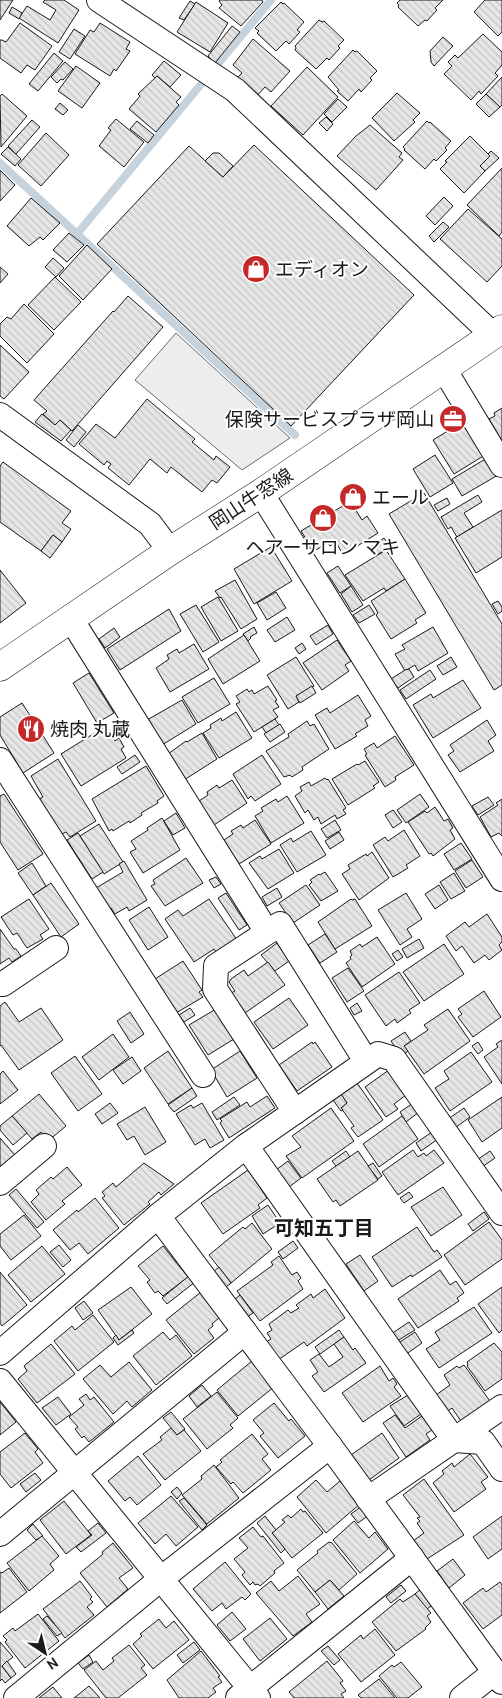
<svg xmlns="http://www.w3.org/2000/svg" width="502" height="1698" font-family="Cabin,'Noto Sans JP',sans-serif">
<defs>
<pattern id="building-back-hatch" width="6" height="6" patternUnits="userSpaceOnUse" patternTransform="scale(1.25)"><rect width="6" height="6" fill="#e6e6e6"/><path d="M-1 5l2 2M0 0l6 6M5-1l2 2" fill="none" stroke="#c5c5c5"/></pattern>
</defs>
<rect width="100%" height="100%" fill="#fff"/>
<polygon fill="#ededed" stroke="#6a6a6a" points="176,333 290,438 242,470 135,380"/>
<g fill="none" stroke-linecap="round" stroke-linejoin="round">
<g stroke="#c6d2dc" stroke-width="8">
<polyline points="0,163 295,435"/>
<polyline points="77,234 271,0"/>
</g>
</g>
<g fill="url(#building-back-hatch)" stroke="#1a1a1a">
<polygon points="0,0 13,0 0,20"/>
<polygon points="45,0 64,0 79,10 58,43 19,18 27,6 50,20 56,10 43,2"/>
<polygon points="220,0 262,0 263,2 241,26 219,8 222,5 219,1"/>
<polygon points="400,0 443,0 435,8 437,10 427,21 425,20 418,26 398,7 399,5 397,3"/>
<polygon points="485,0 502,0 502,32 498,36 474,12"/>
<polygon points="190,1 195,4 184,20 179,18"/>
<polygon points="196,2 228,23 210,52 177,32"/>
<polygon points="281,2 283,4 284,3 304,22 297,30 300,32 289,44 286,41 276,51 257,33 259,31 255,28"/>
<polygon points="12,7 22,13 19,19 9,13"/>
<polygon points="319,20 322,22 324,21 344,40 338,46 340,48 329,60 327,58 316,69 295,50 296,48 295,46"/>
<polygon points="20,23 52,46 35,70 27,65 21,73 0,58 0,40 2,40 6,42"/>
<polygon points="100,23 130,42 126,49 130,51 116,71 114,69 110,76 75,54 90,30 94,32"/>
<polygon points="232,26 240,32 215,63 208,56"/>
<polygon points="74,29 85,36 70,59 59,52"/>
<polygon points="483,34 502,52 502,65 495,73 498,76 481,94 479,91 471,100 444,74 452,66 448,62 455,55 458,58"/>
<polygon points="443,37 453,46 434,66 431,62 430,51"/>
<polygon points="253,39 290,71 271,92 265,87 256,97 236,79 242,73 233,65"/>
<polygon points="353,50 355,52 357,51 377,71 370,78 372,80 361,92 359,89 348,101 337,91 339,90 328,77"/>
<polygon points="54,53 63,61 38,91 29,84"/>
<polygon points="164,61 181,75 170,87 157,76 155,78 152,75"/>
<polygon points="65,62 73,69 63,80 61,79 57,83 51,77"/>
<polygon points="76,66 100,83 82,108 58,91"/>
<polygon points="307,67 338,97 303,135 271,106"/>
<polygon points="157,76 181,97 176,102 179,105 156,132 129,109 140,96 138,94"/>
<polygon points="502,77 502,105 500,107 486,94"/>
<polygon points="397,93 420,113 413,120 415,122 394,141 372,118"/>
<polygon points="2,94 27,116 1,147 0,96"/>
<polygon points="486,94 500,107 489,117 476,104"/>
<polygon points="338,99 347,107 332,122 324,114"/>
<polygon points="60,103 68,110 63,115 55,109"/>
<polygon points="326,117 333,124 327,131 319,123"/>
<polygon points="116,119 144,142 124,167 99,146 111,130 108,128"/>
<polygon points="32,120 40,127 16,154 8,146"/>
<polygon points="137,121 154,135 148,143 130,129"/>
<polygon points="427,121 429,123 430,122 451,141 445,148 447,150 436,161 434,159 425,169 404,150 405,149 403,147"/>
<polygon points="370,125 402,153 399,157 403,160 376,190 337,156 356,136"/>
<polygon points="46,133 69,155 41,186 18,165"/>
<polygon points="470,136 490,156 480,166 485,171 464,193 440,169 447,162 445,161"/>
<polygon points="254,145 414,295 291,426 97,244 189,146 223,177"/>
<polygon points="8,147 21,159 15,166 1,154"/>
<polygon points="491,151 499,158 485,171 480,166 490,156 488,154"/>
<polygon points="213,153 219,153 233,166 223,177 205,161"/>
<polygon points="502,168 502,232 499,236 467,205"/>
<polygon points="0,170 15,185 0,201"/>
<polygon points="444,197 453,206 435,225 426,216"/>
<polygon points="31,198 60,223 43,240 40,237 29,246 7,226"/>
<polygon points="468,209 502,239 502,266 487,282 440,239"/>
<polygon points="443,222 449,227 434,242 429,236"/>
<polygon points="69,233 84,245 67,262 53,250"/>
<polygon points="87,245 112,269 83,300 59,276"/>
<polygon points="53,258 64,268 56,277 45,267"/>
<polygon points="0,267 8,274 0,283"/>
<polygon points="55,277 81,302 54,330 28,305"/>
<polygon points="128,296 163,327 72,431 60,420 55,425 43,414 47,411 34,400 113,311 114,312"/>
<polygon points="24,304 54,334 27,363 0,336 0,324 7,317 11,319"/>
<polygon points="0,345 29,372 4,399 0,396"/>
<polygon points="147,399 195,439 192,442 214,460 216,456 230,467 217,483 212,480 202,492 171,467 167,473 150,459 129,485 108,468 111,464 107,461 104,465 79,444 96,424 115,438"/>
<polygon points="502,408 502,441 489,419 495,416 494,413"/>
<polygon points="42,414 55,425 60,420 71,430 61,441 35,422"/>
<polygon points="464,421 485,455 454,474 433,440"/>
<polygon points="78,425 86,432 74,447 66,440"/>
<polygon points="435,455 453,483 430,497 413,469"/>
<polygon points="487,458 498,475 462,496 452,479"/>
<polygon points="3,462 71,511 62,523 71,529 62,542 53,535 41,551 0,522 0,466"/>
<polygon points="424,493 502,624 502,685 494,690 389,514"/>
<polygon points="478,495 482,502 464,513 473,527 457,537 451,527 448,529 441,517"/>
<polygon points="447,498 450,504 438,511 434,505"/>
<polygon points="346,504 348,506 352,504 362,520 367,516 378,533 343,555 336,542 330,546 328,543 314,551 301,531"/>
<polygon points="502,510 502,557 476,573 455,538"/>
<polygon points="53,535 62,542 50,558 41,551"/>
<polygon points="384,538 390,547 375,556 370,548"/>
<polygon points="271,547 292,581 254,604 234,569"/>
<polygon points="386,550 405,579 386,591 384,588 363,601 345,575"/>
<polygon points="338,566 351,586 340,593 327,573"/>
<polygon points="0,570 26,603 0,623"/>
<polygon points="405,579 426,613 415,620 417,623 391,639 376,615 378,613 371,601"/>
<polygon points="235,580 257,619 241,629 221,597 220,598 215,591"/>
<polygon points="351,586 363,605 352,612 341,594"/>
<polygon points="276,592 286,608 267,620 257,603"/>
<polygon points="218,597 238,631 221,641 201,607"/>
<polygon points="498,601 502,607 502,611 498,614 492,604"/>
<polygon points="196,605 219,642 203,652 180,614"/>
<polygon points="369,605 375,614 359,623 353,615"/>
<polygon points="169,609 181,631 120,670 107,649"/>
<polygon points="287,617 295,630 275,642 267,630"/>
<polygon points="328,625 333,634 316,645 310,636"/>
<polygon points="254,627 257,633 250,637 251,638 248,641 243,634"/>
<polygon points="433,627 448,653 418,671 415,665 405,671 395,654 405,649 402,645"/>
<polygon points="114,628 120,637 105,648 99,639"/>
<polygon points="244,635 260,661 223,684 208,659"/>
<polygon points="337,640 351,661 345,665 349,671 322,690 303,663"/>
<polygon points="302,643 306,649 299,654 295,648"/>
<polygon points="194,644 209,669 170,692 156,668 169,659 167,655 177,649 179,653"/>
<polygon points="296,657 314,686 296,696 299,702 288,709 267,675"/>
<polygon points="451,657 457,667 443,675 437,666"/>
<polygon points="409,669 414,677 398,688 391,679 405,670"/>
<polygon points="430,670 436,679 406,699 400,690"/>
<polygon points="89,673 114,713 97,723 73,683"/>
<polygon points="214,678 230,704 198,723 182,697"/>
<polygon points="463,680 481,708 433,738 413,705 431,694 433,698"/>
<polygon points="268,686 277,700 275,701 279,707 273,710 278,717 254,732 236,704 240,702 236,696 247,689 249,692 252,690 254,694"/>
<polygon points="312,686 316,693 300,703 296,696"/>
<polygon points="358,695 371,716 365,720 368,726 355,734 357,736 335,749 315,715 327,708 330,713"/>
<polygon points="182,700 196,724 162,745 147,720"/>
<polygon points="22,703 54,753 23,773 0,735 0,717"/>
<polygon points="236,712 252,738 219,758 203,733 211,728 210,725 221,718 222,721"/>
<polygon points="275,719 279,725 266,733 262,727"/>
<polygon points="487,720 496,735 488,741 494,751 460,772 448,755 454,751 450,745"/>
<polygon points="307,721 310,726 314,724 329,749 302,767 303,770 292,777 290,775 284,777 266,751 289,737 288,734"/>
<polygon points="280,724 285,732 270,742 264,734"/>
<polygon points="106,726 115,741 119,738 124,747 121,749 126,758 81,786 61,754"/>
<polygon points="202,733 217,759 184,780 168,754 186,741 187,742"/>
<polygon points="395,736 414,765 395,777 396,780 385,787 365,755 367,754 364,749 374,743 377,748"/>
<polygon points="135,755 140,762 122,774 117,767"/>
<polygon points="262,755 281,784 255,801 251,796 248,799 233,774"/>
<polygon points="58,759 96,821 70,837 66,832 62,834 58,829 39,799 43,797 31,776"/>
<polygon points="365,761 379,782 373,786 375,788 348,805 332,779 357,764 358,765"/>
<polygon points="146,766 164,796 157,801 158,803 141,813 142,815 130,823 129,821 113,831 112,829 109,831 92,799"/>
<polygon points="325,778 327,780 328,779 346,808 343,810 346,814 337,819 335,815 321,824 318,817 314,820 308,810 305,813 295,796 302,791 300,787 309,782 311,786"/>
<polygon points="232,780 247,803 214,825 199,801 208,795 207,792 217,785 219,788"/>
<polygon points="4,794 43,854 18,870 0,842 0,796"/>
<polygon points="420,794 429,807 406,823 397,810"/>
<polygon points="287,796 304,823 271,843 255,816 263,811 261,808 276,799 278,802"/>
<polygon points="488,797 494,805 478,815 472,806"/>
<polygon points="502,799 502,836 499,833 491,837 480,817 498,805 496,803"/>
<polygon points="435,807 444,821 448,819 453,828 450,830 455,839 433,856 431,853 429,854 408,822 425,811 427,813"/>
<polygon points="393,810 402,822 393,828 385,815"/>
<polygon points="176,813 185,828 173,835 164,821"/>
<polygon points="162,818 180,850 143,873 130,852 136,849 131,841 148,830 147,828"/>
<polygon points="255,820 271,844 239,864 224,840 233,834 231,831 241,825 243,828"/>
<polygon points="335,820 341,830 327,838 321,829"/>
<polygon points="99,824 123,862 104,874 80,836"/>
<polygon points="404,830 420,856 406,865 408,868 393,877 373,845 385,837 388,841"/>
<polygon points="311,831 326,855 297,872 280,845 291,838 293,842"/>
<polygon points="339,832 344,840 330,849 325,841"/>
<polygon points="78,833 103,872 92,879 67,840"/>
<polygon points="461,843 472,859 454,870 444,854"/>
<polygon points="279,849 294,873 268,889 249,863 260,856 262,859"/>
<polygon points="372,852 389,878 359,900 342,874 350,869 348,865 366,854 367,856"/>
<polygon points="186,858 203,883 165,906 151,886 155,884 153,880"/>
<polygon points="472,860 483,877 466,888 455,871"/>
<polygon points="124,861 147,900 129,911 127,907 115,914 111,908 109,909 96,888 123,872 119,864"/>
<polygon points="32,863 46,886 33,895 18,873"/>
<polygon points="325,872 338,891 321,901 309,885 312,882 310,880 319,874 320,875"/>
<polygon points="454,873 465,891 451,899 440,882"/>
<polygon points="216,877 221,884 214,888 209,880"/>
<polygon points="51,883 79,924 61,937 33,895"/>
<polygon points="306,885 320,905 293,923 279,903"/>
<polygon points="439,885 448,900 435,909 425,894"/>
<polygon points="277,888 282,897 267,906 262,897"/>
<polygon points="226,893 247,925 239,930 218,898"/>
<polygon points="406,893 422,919 407,929 412,937 400,945 378,910"/>
<polygon points="29,899 49,929 40,935 43,939 27,948 17,933 13,935 1,917"/>
<polygon points="209,899 237,940 217,954 214,949 194,962 165,919 178,910 183,916"/>
<polygon points="351,899 352,900 355,899 372,926 335,949 318,922"/>
<polygon points="149,907 168,937 148,950 129,920"/>
<polygon points="487,914 502,937 502,942 499,945 502,950 489,960 485,955 474,963 462,946 456,951 446,936 465,922 469,927"/>
<polygon points="0,929 14,949 16,949 21,956 12,962 9,958 0,964"/>
<polygon points="325,934 337,952 320,963 308,945"/>
<polygon points="377,937 395,964 362,987 346,963 351,959 350,957 352,955 350,951 360,944 362,947"/>
<polygon points="419,939 424,948 407,958 402,949"/>
<polygon points="277,943 289,961 275,971 261,955"/>
<polygon points="444,944 464,974 424,1001 403,972"/>
<polygon points="398,950 403,957 397,961 392,954"/>
<polygon points="183,961 202,990 199,992 203,997 176,1013 155,979"/>
<polygon points="268,962 285,985 245,1013 231,993 235,991 229,982 231,979 244,970 248,976"/>
<polygon points="348,968 364,991 347,1002 332,978"/>
<polygon points="399,972 420,1003 409,1010 411,1013 397,1023 395,1019 386,1026 365,995"/>
<polygon points="484,991 501,1017 473,1037 458,1017 462,1014 458,1009"/>
<polygon points="289,998 308,1025 273,1049 254,1022"/>
<polygon points="5,1002 19,1022 41,1008 63,1040 19,1070 1,1045 0,1046 0,1006"/>
<polygon points="357,1003 362,1011 354,1015 350,1008"/>
<polygon points="190,1008 195,1015 184,1022 179,1015"/>
<polygon points="216,1009 234,1039 208,1055 189,1025"/>
<polygon points="448,1009 470,1041 424,1074 404,1046 428,1030 424,1025"/>
<polygon points="130,1012 144,1034 131,1043 117,1021"/>
<polygon points="405,1032 411,1041 404,1046 408,1051 401,1056 391,1041"/>
<polygon points="113,1034 129,1057 99,1080 82,1057"/>
<polygon points="502,1040 502,1084 484,1057 498,1047 496,1044"/>
<polygon points="312,1042 313,1044 315,1042 332,1067 297,1091 279,1065"/>
<polygon points="478,1042 483,1050 478,1054 472,1046"/>
<polygon points="168,1051 192,1088 168,1104 144,1068"/>
<polygon points="240,1051 257,1078 227,1097 211,1070"/>
<polygon points="471,1052 492,1082 450,1111 435,1088 449,1079 444,1071"/>
<polygon points="75,1056 102,1094 78,1111 51,1073"/>
<polygon points="132,1057 141,1071 123,1084 113,1070"/>
<polygon points="389,1070 406,1095 394,1104 398,1109 386,1117 365,1087"/>
<polygon points="3,1071 18,1090 0,1104 0,1074"/>
<polygon points="357,1083 383,1120 358,1137 351,1128 354,1126 341,1108 347,1103 341,1094"/>
<polygon points="192,1088 197,1096 174,1112 168,1105"/>
<polygon points="39,1094 66,1126 48,1141 41,1132 32,1139 12,1116"/>
<polygon points="341,1094 347,1103 341,1108 343,1110 341,1111 333,1100"/>
<polygon points="267,1096 275,1108 229,1138 220,1123 222,1121 220,1119 247,1102 250,1107"/>
<polygon points="234,1097 240,1105 217,1120 212,1112"/>
<polygon points="502,1097 502,1128 482,1142 468,1120"/>
<polygon points="110,1103 118,1113 102,1124 95,1114"/>
<polygon points="202,1103 224,1140 210,1148 205,1139 195,1145 176,1114 191,1105 193,1108"/>
<polygon points="413,1103 419,1112 406,1122 400,1112"/>
<polygon points="145,1107 166,1142 145,1155 134,1136 127,1140 117,1124"/>
<polygon points="331,1108 354,1141 302,1178 286,1156 301,1147 292,1136"/>
<polygon points="464,1108 470,1117 455,1128 448,1119"/>
<polygon points="12,1116 27,1133 13,1145 0,1130 0,1126"/>
<polygon points="402,1116 418,1139 379,1167 363,1144"/>
<polygon points="432,1132 438,1139 421,1151 416,1143"/>
<polygon points="0,1138 15,1155 0,1168"/>
<polygon points="413,1150 418,1157 424,1153 426,1156 434,1150 444,1163 398,1195 382,1172"/>
<polygon points="346,1151 350,1157 336,1166 332,1161"/>
<polygon points="358,1151 378,1180 340,1206 336,1200 333,1202 317,1179"/>
<polygon points="490,1151 495,1158 482,1167 477,1160"/>
<polygon points="288,1161 301,1178 289,1187 276,1170"/>
<polygon points="144,1163 174,1184 161,1195 159,1192 148,1202 150,1204 124,1225 102,1198 105,1196 102,1192 113,1183 116,1187"/>
<polygon points="373,1163 382,1176 378,1179 368,1166"/>
<polygon points="67,1167 82,1185 62,1201 65,1204 46,1220 31,1202 39,1194 36,1190 51,1177 53,1179"/>
<polygon points="248,1170 267,1198 258,1205 260,1208 223,1234 201,1203"/>
<polygon points="443,1187 462,1215 431,1236 411,1207"/>
<polygon points="16,1189 44,1222 37,1228 9,1195"/>
<polygon points="409,1192 413,1197 404,1203 400,1198"/>
<polygon points="95,1198 119,1228 88,1254 79,1243 70,1250 53,1230 77,1210 78,1212"/>
<polygon points="268,1205 280,1223 263,1234 252,1216"/>
<polygon points="484,1212 489,1219 473,1231 468,1224"/>
<polygon points="24,1215 41,1236 11,1260 0,1246 0,1234"/>
<polygon points="489,1222 502,1240 502,1259 465,1285 444,1255"/>
<polygon points="252,1223 272,1249 231,1283 209,1255 243,1227 245,1229"/>
<polygon points="417,1227 434,1252 437,1250 442,1257 412,1277 411,1275 392,1287 372,1257"/>
<polygon points="293,1241 298,1248 283,1259 278,1252"/>
<polygon points="59,1245 71,1260 63,1267 50,1252"/>
<polygon points="42,1246 65,1274 31,1302 8,1275"/>
<polygon points="163,1246 188,1277 163,1296 158,1291 155,1293 147,1282 150,1280 138,1266"/>
<polygon points="360,1255 378,1281 364,1291 346,1264"/>
<polygon points="279,1256 292,1275 297,1272 301,1278 298,1281 303,1289 260,1321 237,1291 273,1265 271,1262"/>
<polygon points="219,1267 231,1283 226,1287 213,1272"/>
<polygon points="440,1270 450,1285 456,1281 464,1293 457,1298 459,1301 418,1328 398,1299"/>
<polygon points="0,1272 27,1305 2,1326 0,1323"/>
<polygon points="190,1275 195,1282 167,1304 162,1298"/>
<polygon points="131,1287 152,1314 119,1340 98,1310"/>
<polygon points="502,1287 502,1330 499,1333 478,1304"/>
<polygon points="325,1289 345,1318 307,1346 304,1342 278,1360 266,1342 271,1339 267,1333 272,1330 269,1324 288,1310 291,1313 299,1308 296,1305 311,1294 313,1298"/>
<polygon points="201,1292 220,1317 212,1324 213,1326 208,1330 214,1338 194,1354 166,1320"/>
<polygon points="240,1295 253,1313 247,1317 234,1300"/>
<polygon points="84,1301 93,1313 83,1320 75,1308"/>
<polygon points="474,1307 492,1333 439,1368 426,1349 440,1340 435,1332"/>
<polygon points="93,1315 114,1342 78,1371 54,1341 72,1326 75,1330"/>
<polygon points="409,1322 415,1330 397,1341 391,1334"/>
<polygon points="132,1330 134,1333 118,1345 113,1338 116,1335 119,1340"/>
<polygon points="339,1330 344,1337 320,1354 315,1347"/>
<polygon points="163,1332 170,1340 176,1335 192,1356 156,1385 133,1356"/>
<polygon points="415,1332 422,1343 405,1355 397,1344"/>
<polygon points="344,1337 353,1350 355,1348 366,1363 324,1392 312,1376 318,1372 310,1360 319,1354 329,1367 343,1357 334,1344"/>
<polygon points="494,1343 502,1352 502,1379 485,1391 467,1366 468,1365 467,1362"/>
<polygon points="51,1344 75,1374 37,1403 18,1379 27,1371 24,1366"/>
<polygon points="252,1361 274,1387 238,1416 217,1390"/>
<polygon points="129,1362 152,1390 132,1407 127,1401 113,1414 83,1379 100,1365 111,1377"/>
<polygon points="464,1365 492,1404 463,1424 452,1408 448,1411 436,1395 450,1385 444,1375 457,1366 459,1368"/>
<polygon points="380,1366 389,1381 393,1378 397,1384 394,1387 401,1396 363,1422 342,1393"/>
<polygon points="202,1385 211,1396 197,1407 189,1396"/>
<polygon points="217,1392 238,1418 230,1425 233,1428 207,1449 183,1419"/>
<polygon points="86,1394 90,1400 94,1397 114,1422 89,1442 84,1436 82,1438 75,1429 78,1427 69,1417 84,1405 79,1399"/>
<polygon points="408,1395 421,1414 404,1426 390,1406"/>
<polygon points="58,1397 71,1414 56,1425 42,1408"/>
<polygon points="0,1402 16,1422 0,1435"/>
<polygon points="274,1403 289,1421 291,1419 305,1436 278,1458 260,1436 264,1433 253,1420"/>
<polygon points="171,1412 185,1429 177,1435 163,1418"/>
<polygon points="395,1415 405,1428 422,1416 432,1430 426,1434 430,1440 406,1457 383,1423"/>
<polygon points="171,1428 177,1435 184,1430 201,1451 165,1480 143,1454 162,1440 160,1437"/>
<polygon points="25,1433 38,1449 35,1452 43,1463 11,1488 0,1474 0,1452"/>
<polygon points="382,1433 399,1458 369,1480 351,1455"/>
<polygon points="252,1434 268,1454 262,1459 271,1470 243,1493 233,1482 231,1484 216,1467 222,1462 220,1460"/>
<polygon points="470,1454 488,1477 481,1482 486,1489 454,1512 433,1483 444,1474 442,1471 452,1463 454,1467"/>
<polygon points="138,1456 161,1485 137,1505 130,1497 125,1501 108,1481"/>
<polygon points="214,1465 239,1498 207,1524 182,1495 202,1479 201,1476"/>
<polygon points="35,1473 41,1480 26,1492 20,1484"/>
<polygon points="424,1479 464,1535 427,1559 413,1541 424,1533 417,1523 420,1521 417,1518 420,1517 403,1495"/>
<polygon points="316,1480 327,1492 340,1481 360,1504 326,1533 297,1497"/>
<polygon points="177,1487 182,1493 177,1499 171,1492"/>
<polygon points="171,1496 198,1527 176,1546 166,1534 155,1544 138,1523"/>
<polygon points="184,1498 207,1525 202,1530 179,1501"/>
<polygon points="64,1501 91,1535 66,1554 40,1520"/>
<polygon points="362,1506 369,1515 358,1523 351,1514"/>
<polygon points="301,1509 303,1512 305,1511 323,1533 292,1558 272,1533 285,1522 282,1520 288,1515 291,1518"/>
<polygon points="265,1516 276,1530 272,1533 285,1549 281,1553 257,1523"/>
<polygon points="502,1516 502,1549 488,1559 473,1537"/>
<polygon points="354,1521 369,1538 375,1532 388,1549 360,1573 333,1540"/>
<polygon points="98,1523 106,1533 81,1552 76,1547 92,1535 88,1531"/>
<polygon points="33,1524 43,1536 36,1540 27,1530"/>
<polygon points="253,1527 261,1537 263,1536 284,1563 274,1571 275,1573 260,1586 258,1584 255,1585 253,1582 250,1585 242,1575 245,1572 234,1559 248,1548 239,1538"/>
<polygon points="42,1536 59,1556 50,1564 54,1570 29,1591 7,1563"/>
<polygon points="329,1542 332,1543 357,1574 339,1590 330,1580 315,1592 297,1570 318,1553 317,1551"/>
<polygon points="113,1543 133,1568 119,1578 128,1589 107,1607 80,1573 103,1554 102,1552"/>
<polygon points="453,1559 465,1575 449,1588 437,1571"/>
<polygon points="225,1562 251,1594 245,1600 242,1597 226,1609 222,1603 212,1611 193,1589"/>
<polygon points="9,1568 27,1592 0,1613 0,1572 2,1573"/>
<polygon points="298,1576 320,1604 306,1614 312,1622 293,1636 256,1593 271,1581 279,1591"/>
<polygon points="330,1580 344,1596 328,1609 315,1592"/>
<polygon points="80,1581 92,1597 90,1599 93,1602 87,1607 94,1615 65,1638 43,1609"/>
<polygon points="500,1582 502,1585 502,1615 483,1629 463,1603 483,1588 486,1592"/>
<polygon points="401,1585 406,1591 391,1603 386,1597"/>
<polygon points="422,1588 434,1604 427,1609 415,1594"/>
<polygon points="415,1594 431,1613 427,1616 431,1622 425,1628 426,1629 396,1651 372,1622 400,1599 403,1602"/>
<polygon points="232,1612 246,1629 230,1641 217,1625"/>
<polygon points="38,1614 59,1641 25,1668 5,1642 7,1640 3,1636 13,1628 15,1631"/>
<polygon points="47,1616 62,1633 57,1636 43,1619"/>
<polygon points="270,1618 287,1639 260,1661 243,1639"/>
<polygon points="159,1619 166,1628 174,1621 189,1640 153,1669 133,1644 142,1636 140,1634"/>
<polygon points="375,1629 395,1655 361,1682 338,1654 361,1635 363,1639"/>
<polygon points="0,1642 13,1657 2,1666 11,1678 5,1683 2,1679 0,1681"/>
<polygon points="194,1642 200,1650 183,1663 177,1655"/>
<polygon points="129,1645 145,1665 141,1668 147,1675 118,1698 106,1698 84,1670 96,1661 103,1670 114,1661 112,1658"/>
<polygon points="328,1646 340,1660 334,1665 321,1651"/>
<polygon points="201,1651 220,1676 218,1677 222,1682 213,1688 216,1692 208,1698 179,1698 167,1680"/>
<polygon points="89,1655 93,1662 83,1669 78,1663"/>
<polygon points="7,1661 16,1674 11,1678 2,1666"/>
<polygon points="327,1661 343,1681 340,1683 346,1691 341,1694 344,1698 294,1698 289,1692"/>
<polygon points="401,1662 422,1687 408,1698 397,1698 379,1676 392,1665 394,1667"/>
<polygon points="379,1679 395,1698 361,1698 358,1695"/>
<polygon points="89,1686 100,1698 74,1698"/>
<polygon points="53,1687 62,1698 39,1698"/>
</g>
<g fill="none" stroke-linecap="round" stroke-linejoin="round">
<g stroke="#1a1a1a" stroke-width="26">
<g id="minor">
<polyline points="99,0 235,90 493,335"/>
<polyline points="444,369 502,465"/>
<polyline points="0,415 150,524 170,551"/>
<polyline points="261,493 502,879"/>
<polyline points="71,619 267,932"/>
<polyline points="0,760 203,1075"/>
<polyline points="0,984 3,984 56,948"/>
<polyline points="295,1112 215,989 216,966 280,924 366,1061"/>
<polyline points="246,1146 454,1440 483,1442 502,1469"/>
<polyline points="0,1183 44,1146"/>
<polyline points="158,1216 330,1446 502,1682"/>
<polyline points="0,1353 158,1216 246,1146 378,1054 394,1059 502,1213"/>
<polyline points="0,1381 258,1698"/>
<polyline points="368,1499 502,1407"/>
<polyline points="0,1534 245,1332"/>
<polyline points="16,1698 162,1578 330,1446"/>
<polyline points="238,1698 412,1558"/>
<polyline points="462,1698 495,1672"/>
</g>
</g>
<g stroke="#1a1a1a" stroke-width="29">
<polyline id="primary" points="0,667 170,551 261,493 502,329"/>
</g>
<use href="#minor" stroke="#fff" stroke-width="24"/>
<use href="#primary" stroke="#fff" stroke-width="28"/>
</g>
<defs>
<g id="shop-disc" transform="scale(1.4375)"><circle r="9.5" fill="#c62828" stroke="#fff"/><path d="M-5-2.5h2.3a2.7 3.5 0 0 1 5.4 0H5L5.5 6h-11ZM-1.5-2.5h3a1.5 2.3 0 0 0-3 0Z" fill="#fff"/></g>
<g id="office-disc" transform="scale(1.4375)"><circle r="9.5" fill="#c62828" stroke="#fff"/><path d="M-6-3h4V-5.5h4V-3h4V5H-6ZM-1-4.5V-3h2v-1.5ZM-6 0V1H6V0Z" fill="#fff"/></g>
<g id="restaurant-disc" transform="scale(1.4375)"><circle r="9.5" fill="#c62828" stroke="#fff"/><path d="M-5-6h1v4h1v-4h1v4h1v-4h1v5L-1.5 .5V6h-2V.5L-5-1ZM5-6V6H3V1.5H1.5Q1.5-4 5-6Z" fill="#fff"/></g>
</defs>
<g fill-rule="evenodd">
<use href="#shop-disc" x="256" y="269"/>
<use href="#office-disc" x="453" y="419"/>
<use href="#shop-disc" x="353" y="497"/>
<use href="#shop-disc" x="323" y="518"/>
<use href="#restaurant-disc" x="31" y="729"/>
</g>
<g text-anchor="middle" dominant-baseline="central" stroke-width="4" stroke-linejoin="round" paint-order="stroke">
<g font-size="19" fill="#1a1a1a" stroke="#fff" text-anchor="start">
<text x="275" y="269">エディオン</text>
<text x="434" y="419" text-anchor="end">保険サービスプラザ岡山</text>
<text x="372" y="497">エール</text>
<text x="323" y="547" text-anchor="middle">ヘアーサロン マキ</text>
<text x="50" y="729">焼肉 丸蔵</text>
</g>
<g font-size="19" fill="#1a1a1a" stroke="#fff">
<text transform="translate(251 499) rotate(-33)">岡山牛窓線</text>
</g>
<g font-size="20" font-weight="bold" fill="#1a1a1a" stroke="#fff">
<text x="324" y="1228">可知五丁目</text>
</g>
</g>
<g transform="translate(45 1653) rotate(145)" stroke="#ffffff" stroke-width="4" paint-order="stroke">
<path d="M0-4L9 19L0 12L-9 19Z" fill="#1a1a1a"/>
<text y="-8" font-size="14" font-weight="bold" text-anchor="middle" fill="#1a1a1a">N</text>
</g>
</svg>
